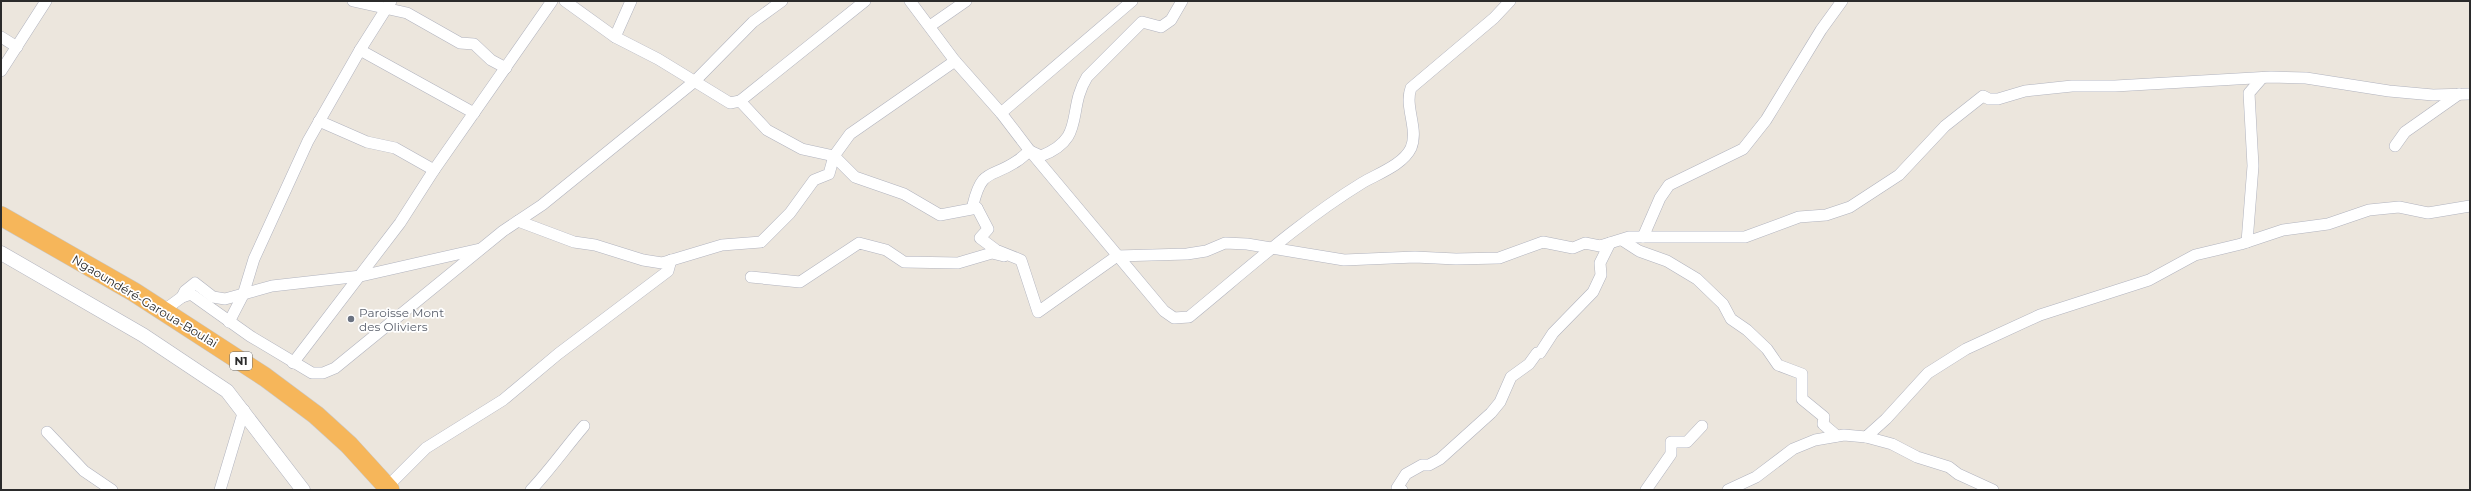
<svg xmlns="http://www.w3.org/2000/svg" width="2471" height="491" font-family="Montserrat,sans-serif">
<rect width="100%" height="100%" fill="#ece6dd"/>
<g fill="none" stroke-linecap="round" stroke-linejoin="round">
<g stroke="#b1b3be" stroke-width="12">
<g id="minor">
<polyline points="353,1 407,13 460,43 474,44 491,60 506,68"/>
<polyline points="565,1 615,37 658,59 730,103 740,101 767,130 802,149 834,156 855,177 904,194 940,215 977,208 988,229 980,238 996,250 1021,260 1038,312 1117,256 1187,254 1206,251 1225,243 1247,244 1344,260 1415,257 1456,259 1499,258 1543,242 1573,248 1585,243 1600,246 1629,237 1745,237 1799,217 1826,215 1850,207 1899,175 1945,126 1983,96 1989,99 1998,99 2025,91 2072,86 2115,86 2271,77 2306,78 2389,91 2433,95 2470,94"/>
<polyline points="930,26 966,1"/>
<polyline points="1,37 17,47"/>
<polyline points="615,37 631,1"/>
<polyline points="360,50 474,113"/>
<path d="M955 61 1001 113 1030 151 1164 311 1174 318 1189 317C1244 272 1300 221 1362 183 1377 174 1403 165 1411 148 1419 129 1404 107 1411 88L1494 18 1510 1"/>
<polyline points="1,71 46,1"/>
<polyline points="740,101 865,1"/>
<polyline points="1001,113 1132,1"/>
<polyline points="319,121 367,142 395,148 434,170"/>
<polyline points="2395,146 2405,132 2459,94"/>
<path d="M977 208 973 205C982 167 991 179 1017 161 1022 158 1025 154 1030 151L1041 156C1087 138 1066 111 1087 77L1142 22 1161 27 1171 20 1182 1"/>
<polyline points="518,221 574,242 595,245 643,260 662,263 722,245 761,242 790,213 814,180 829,174 834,156 850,134 955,61 910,1"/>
<polyline points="1643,237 1660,198 1669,185 1743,149 1766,120 1821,30 1842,1"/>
<polyline points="1622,240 1639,251 1667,261 1697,279 1723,304 1731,319 1747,330 1767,349 1778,365 1802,374 1802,399 1824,417 1823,424 1837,436"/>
<polyline points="2247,242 2253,166 2249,93 2262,78"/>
<polyline points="751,277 800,282 859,243 886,250 904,262 958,263 992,253 1004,256"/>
<polyline points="182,297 185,291 195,283 213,297 225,299 272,286 361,276 480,249"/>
<polyline points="163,311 182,297 191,294 250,336 312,373 323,373 335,368 503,231 542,205 695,81 753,22 782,1"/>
<polyline points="229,322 243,295 254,259 308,141 360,50 391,1"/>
<polyline points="293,363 400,223 434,170 552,1"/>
<polyline points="47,432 84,471 112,490"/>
<polyline points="1866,437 1892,444 1917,457 1949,467 1958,474 1993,490"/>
<polyline points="387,487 426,448 503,400 558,354 668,271 671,260"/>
<polyline points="220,490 244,410"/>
<path d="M531 490C550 470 566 447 584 426"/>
<polyline points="1402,490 1397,488 1406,474 1422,465 1429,465 1440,459 1491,413 1500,402 1511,377 1529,364 1537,353 1540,353 1553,333 1593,292 1601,275 1600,263 1610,243"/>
<polyline points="1646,490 1671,454 1671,442 1687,442 1702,426"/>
<polyline points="1728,490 1756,477 1793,449 1815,440 1844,435 1866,437 1886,419 1928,373 1966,349 2040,315 2149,280 2195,255 2241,244 2283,230 2328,224 2369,210 2399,207 2428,213 2470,206"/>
</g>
</g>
<g stroke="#b1b3be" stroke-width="15">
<polyline id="tertiary" points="1,253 143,335 227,391 303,490"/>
</g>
<g stroke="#c8c8c8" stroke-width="20">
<polyline id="trunk" points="1,216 134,292 265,377 316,415 349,445 390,490"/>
</g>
<use href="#minor" stroke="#fff" stroke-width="11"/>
<use href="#tertiary" stroke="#fff" stroke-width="14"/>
<use href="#trunk" stroke="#f6b65a" stroke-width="19"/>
</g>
<circle fill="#6b7280" stroke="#fff" stroke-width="1.5" cx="351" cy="319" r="4"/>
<g text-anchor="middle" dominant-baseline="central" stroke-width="3.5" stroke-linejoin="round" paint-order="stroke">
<rect fill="#fff" stroke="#6b6b6b" stroke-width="1" x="230" y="352" width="22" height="18" rx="3"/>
<g font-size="11" font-weight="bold" fill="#2b2b2b">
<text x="241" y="361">N1</text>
</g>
<g font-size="12" fill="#2b2b2b" stroke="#fff">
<text transform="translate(145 301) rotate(31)">Ngaoundéré-Garoua-Boulai</text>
</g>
<g font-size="12" fill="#5b616d" stroke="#fff" text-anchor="start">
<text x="359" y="312">Paroisse Mont<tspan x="359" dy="14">des Oliviers</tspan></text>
</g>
</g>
<rect width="2471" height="491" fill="none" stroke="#2b2b2b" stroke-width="4"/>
</svg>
